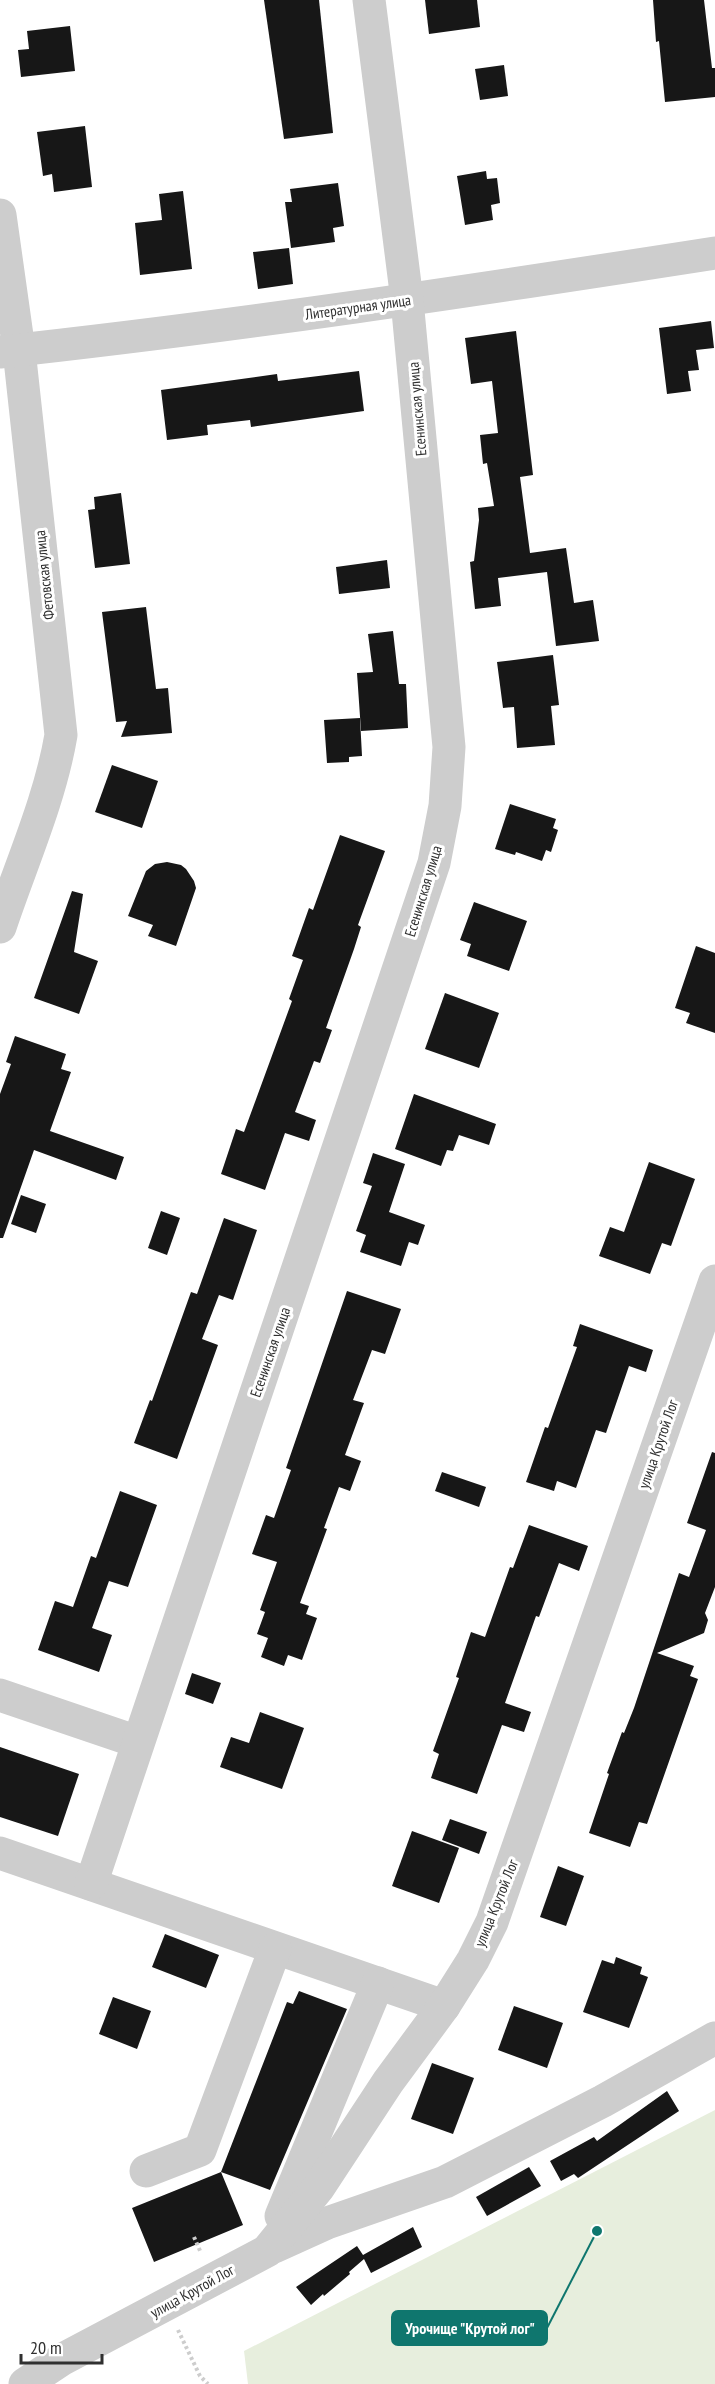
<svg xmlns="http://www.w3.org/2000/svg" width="715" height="2384" font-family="'PT Sans Narrow',sans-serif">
<rect width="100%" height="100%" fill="#fff"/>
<polygon fill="#e7eedd" points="715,2110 715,2384 248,2384 244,2351"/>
<g fill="#171717">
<polygon points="264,0 319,0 333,133 284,139"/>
<polygon points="425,0 477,0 480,27 429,34"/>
<polygon points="653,0 704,0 712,68 715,68 715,97 665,102 659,41 656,42"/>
<polygon points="70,26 75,71 21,77 18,50 29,49 27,31"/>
<polygon points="504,65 508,96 480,100 475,69"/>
<polygon points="85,126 92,187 54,192 52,174 43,176 37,132"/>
<polygon points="486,171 487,179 497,178 500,203 491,205 493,220 465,225 457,176"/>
<polygon points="338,183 344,226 333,228 335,242 291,248 285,202 292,202 290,189"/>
<polygon points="183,191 192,269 140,275 135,223 162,220 159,194"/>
<polygon points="289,248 293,284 258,289 253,252"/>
<polygon points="711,321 714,348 696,350 699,370 688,371 691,391 667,394 659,328"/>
<polygon points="516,331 533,475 520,477 530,553 566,548 574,603 593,600 599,641 556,646 547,572 498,578 501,606 475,609 470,562 474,561 479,520 478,508 494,506 487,463 483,464 480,435 498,433 492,381 471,384 465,338"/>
<polygon points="359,371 364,411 251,427 250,420 207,425 208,435 167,440 161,390 277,374 278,381"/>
<polygon points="121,493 130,564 95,568 88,510 95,509 94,497"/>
<polygon points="387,560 390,588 339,594 336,567"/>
<polygon points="146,607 156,689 168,688 172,733 121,737 127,721 116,722 102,612"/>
<polygon points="393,631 399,684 406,684 408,728 361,731 357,673 373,672 368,634"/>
<polygon points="553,655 559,705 551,706 555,745 517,748 514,707 503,708 497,662"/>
<polygon points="360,718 362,756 349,757 349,762 327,763 324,720"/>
<polygon points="112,765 158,781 142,828 95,812"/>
<polygon points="510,804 556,819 553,828 558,830 551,852 546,850 542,861 516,852 515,855 495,849"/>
<polygon points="340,835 385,851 358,925 361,927 354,949 326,1028 332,1030 320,1063 314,1061 295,1112 316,1120 309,1141 285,1133 265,1190 221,1174 236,1129 244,1132 292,1001 289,999 303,960 292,956 309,908 313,910"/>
<polygon points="167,862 181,865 186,869 194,881 196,888 176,946 148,936 153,925 128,916 146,871 155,864"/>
<polygon points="72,891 83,894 74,952 98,961 79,1014 34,998"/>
<polygon points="474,902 527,921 509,971 467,956 471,944 460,940"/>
<polygon points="696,946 715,953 715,1033 686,1023 690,1013 675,1008"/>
<polygon points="445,993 499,1013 479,1068 425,1049"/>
<polygon points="15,1036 66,1054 61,1069 71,1072 50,1131 124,1157 116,1180 34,1150 3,1238 0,1238 0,1094 11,1064 6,1062"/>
<polygon points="414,1094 496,1124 489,1145 459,1135 453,1151 447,1150 441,1166 395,1149"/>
<polygon points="373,1153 405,1164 389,1212 425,1225 418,1245 409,1242 401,1266 360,1252 366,1235 356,1231 372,1186 363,1183"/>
<polygon points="649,1162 695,1179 671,1246 662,1243 650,1274 599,1256 610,1227 624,1232"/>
<polygon points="21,1195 46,1204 36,1233 11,1224"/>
<polygon points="161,1211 180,1218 167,1255 148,1248"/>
<polygon points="224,1218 257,1230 233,1300 219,1295 202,1339 218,1345 177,1459 134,1443 150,1400 152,1401 191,1292 197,1294"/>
<polygon points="347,1291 401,1309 385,1354 372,1350 353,1400 364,1403 345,1455 361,1461 350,1491 339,1487 324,1528 327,1529 300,1603 309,1606 306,1614 317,1618 302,1660 288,1655 284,1666 261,1657 268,1638 257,1634 265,1612 260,1610 277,1562 252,1554 266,1515 274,1518 291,1470 286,1468"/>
<polygon points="580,1324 653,1350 646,1372 629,1366 606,1433 596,1430 576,1488 557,1481 554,1491 526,1482 545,1427 548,1428 577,1347 573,1346"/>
<polygon points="712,1452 715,1453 715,1587 705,1613 708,1620 704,1633 657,1653 694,1666 690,1676 698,1679 647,1824 639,1822 630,1847 589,1833 609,1774 607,1773 622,1732 624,1733 634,1708 679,1573 689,1577 706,1530 687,1523"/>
<polygon points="442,1472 486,1487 479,1507 435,1491"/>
<polygon points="120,1491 157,1505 128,1587 109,1581 92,1628 112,1635 99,1672 38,1650 55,1601 73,1607 91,1556 96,1558"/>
<polygon points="529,1525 588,1546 579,1571 559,1563 539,1617 536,1616 505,1703 531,1712 524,1732 502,1725 477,1794 431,1778 439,1754 433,1751 459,1678 456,1677 471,1632 485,1637 510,1567 513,1568"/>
<polygon points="192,1673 221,1683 213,1704 185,1694"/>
<polygon points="260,1712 304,1728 282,1789 220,1767 231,1737 249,1743"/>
<polygon points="0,1747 79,1774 58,1836 0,1817"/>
<polygon points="450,1819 487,1832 479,1854 442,1840"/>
<polygon points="412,1831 459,1848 439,1903 392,1886"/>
<polygon points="558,1866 584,1876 566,1926 540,1917"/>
<polygon points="165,1934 219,1955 206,1988 152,1967"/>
<polygon points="616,1957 642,1967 640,1974 648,1977 629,2028 583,2012 602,1960 614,1964"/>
<polygon points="299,1991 347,2009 270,2190 221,2172 243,2225 154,2262 132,2208 221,2172 287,2002 293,2004"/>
<polygon points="113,1997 151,2011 137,2049 99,2034"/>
<polygon points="514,2006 563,2023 547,2068 498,2050"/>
<polygon points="432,2063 474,2078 453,2134 411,2119"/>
<polygon points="667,2091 679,2111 578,2178 574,2174 561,2181 550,2161 594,2137 597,2141"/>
<polygon points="529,2167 541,2186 487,2216 476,2197"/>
<polygon points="413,2227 422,2247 371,2273 364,2259 349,2272 350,2274 324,2296 323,2294 311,2305 296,2287 357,2246 363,2255"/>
</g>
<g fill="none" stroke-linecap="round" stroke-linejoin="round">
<g stroke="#cdcdcd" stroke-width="4" stroke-dasharray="3 3" stroke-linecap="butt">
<polyline points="194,2237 201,2253"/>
<polyline points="178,2330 200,2376 208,2384"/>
</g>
<g stroke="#cdcdcd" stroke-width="33">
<path d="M0 215 19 350 61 735C50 800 21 864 0 927"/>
<path d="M0 352C239 326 477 290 715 253"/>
<polyline points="0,1695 138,1742"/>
<polyline points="0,1853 444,2006"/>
<polyline points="91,1884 434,863 445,806 449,747 407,300 369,0"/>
<polyline points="146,2171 200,2150 275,1949"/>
<polyline points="281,2216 378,1983"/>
<polyline points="274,2247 327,2223 445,2182 603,2101 715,2038"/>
<polyline points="25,2384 61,2360 267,2251 319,2187 388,2082 444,2006 473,1960 492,1922 715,1281"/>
</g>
</g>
<g text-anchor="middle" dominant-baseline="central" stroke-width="6" stroke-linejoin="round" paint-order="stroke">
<g font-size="15" fill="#303030" stroke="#fff">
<text transform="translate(358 307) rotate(-8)">Литературная улица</text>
<text transform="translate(417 409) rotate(-95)">Есенинская улица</text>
<text transform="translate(44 575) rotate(-96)">Фетовская улица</text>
<text transform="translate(423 891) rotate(-73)">Есенинская улица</text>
<text transform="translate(270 1352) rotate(-71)">Есенинская улица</text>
<text transform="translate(658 1444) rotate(-71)">улица Крутой Лог</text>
<text transform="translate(496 1903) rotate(-68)">улица Крутой Лог</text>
<text transform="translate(192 2291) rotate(-29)">улица Крутой Лог</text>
</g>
</g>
<path fill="none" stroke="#0f766e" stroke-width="2" d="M597 2231L547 2328"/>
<circle fill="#0f766e" stroke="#fff" stroke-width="2" cx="597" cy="2231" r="6"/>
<rect fill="#0f766e" stroke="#0f766e" stroke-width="2" x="392" y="2311" width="155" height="34" rx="6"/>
<g font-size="16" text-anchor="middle" font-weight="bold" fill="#fff">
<text x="470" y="2334">Урочище "Крутой лог"</text>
</g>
<path d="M21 2354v9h81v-9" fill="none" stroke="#303030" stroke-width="3"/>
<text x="30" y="2354" font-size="18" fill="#303030" stroke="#ffffff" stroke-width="4.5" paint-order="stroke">20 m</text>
</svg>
